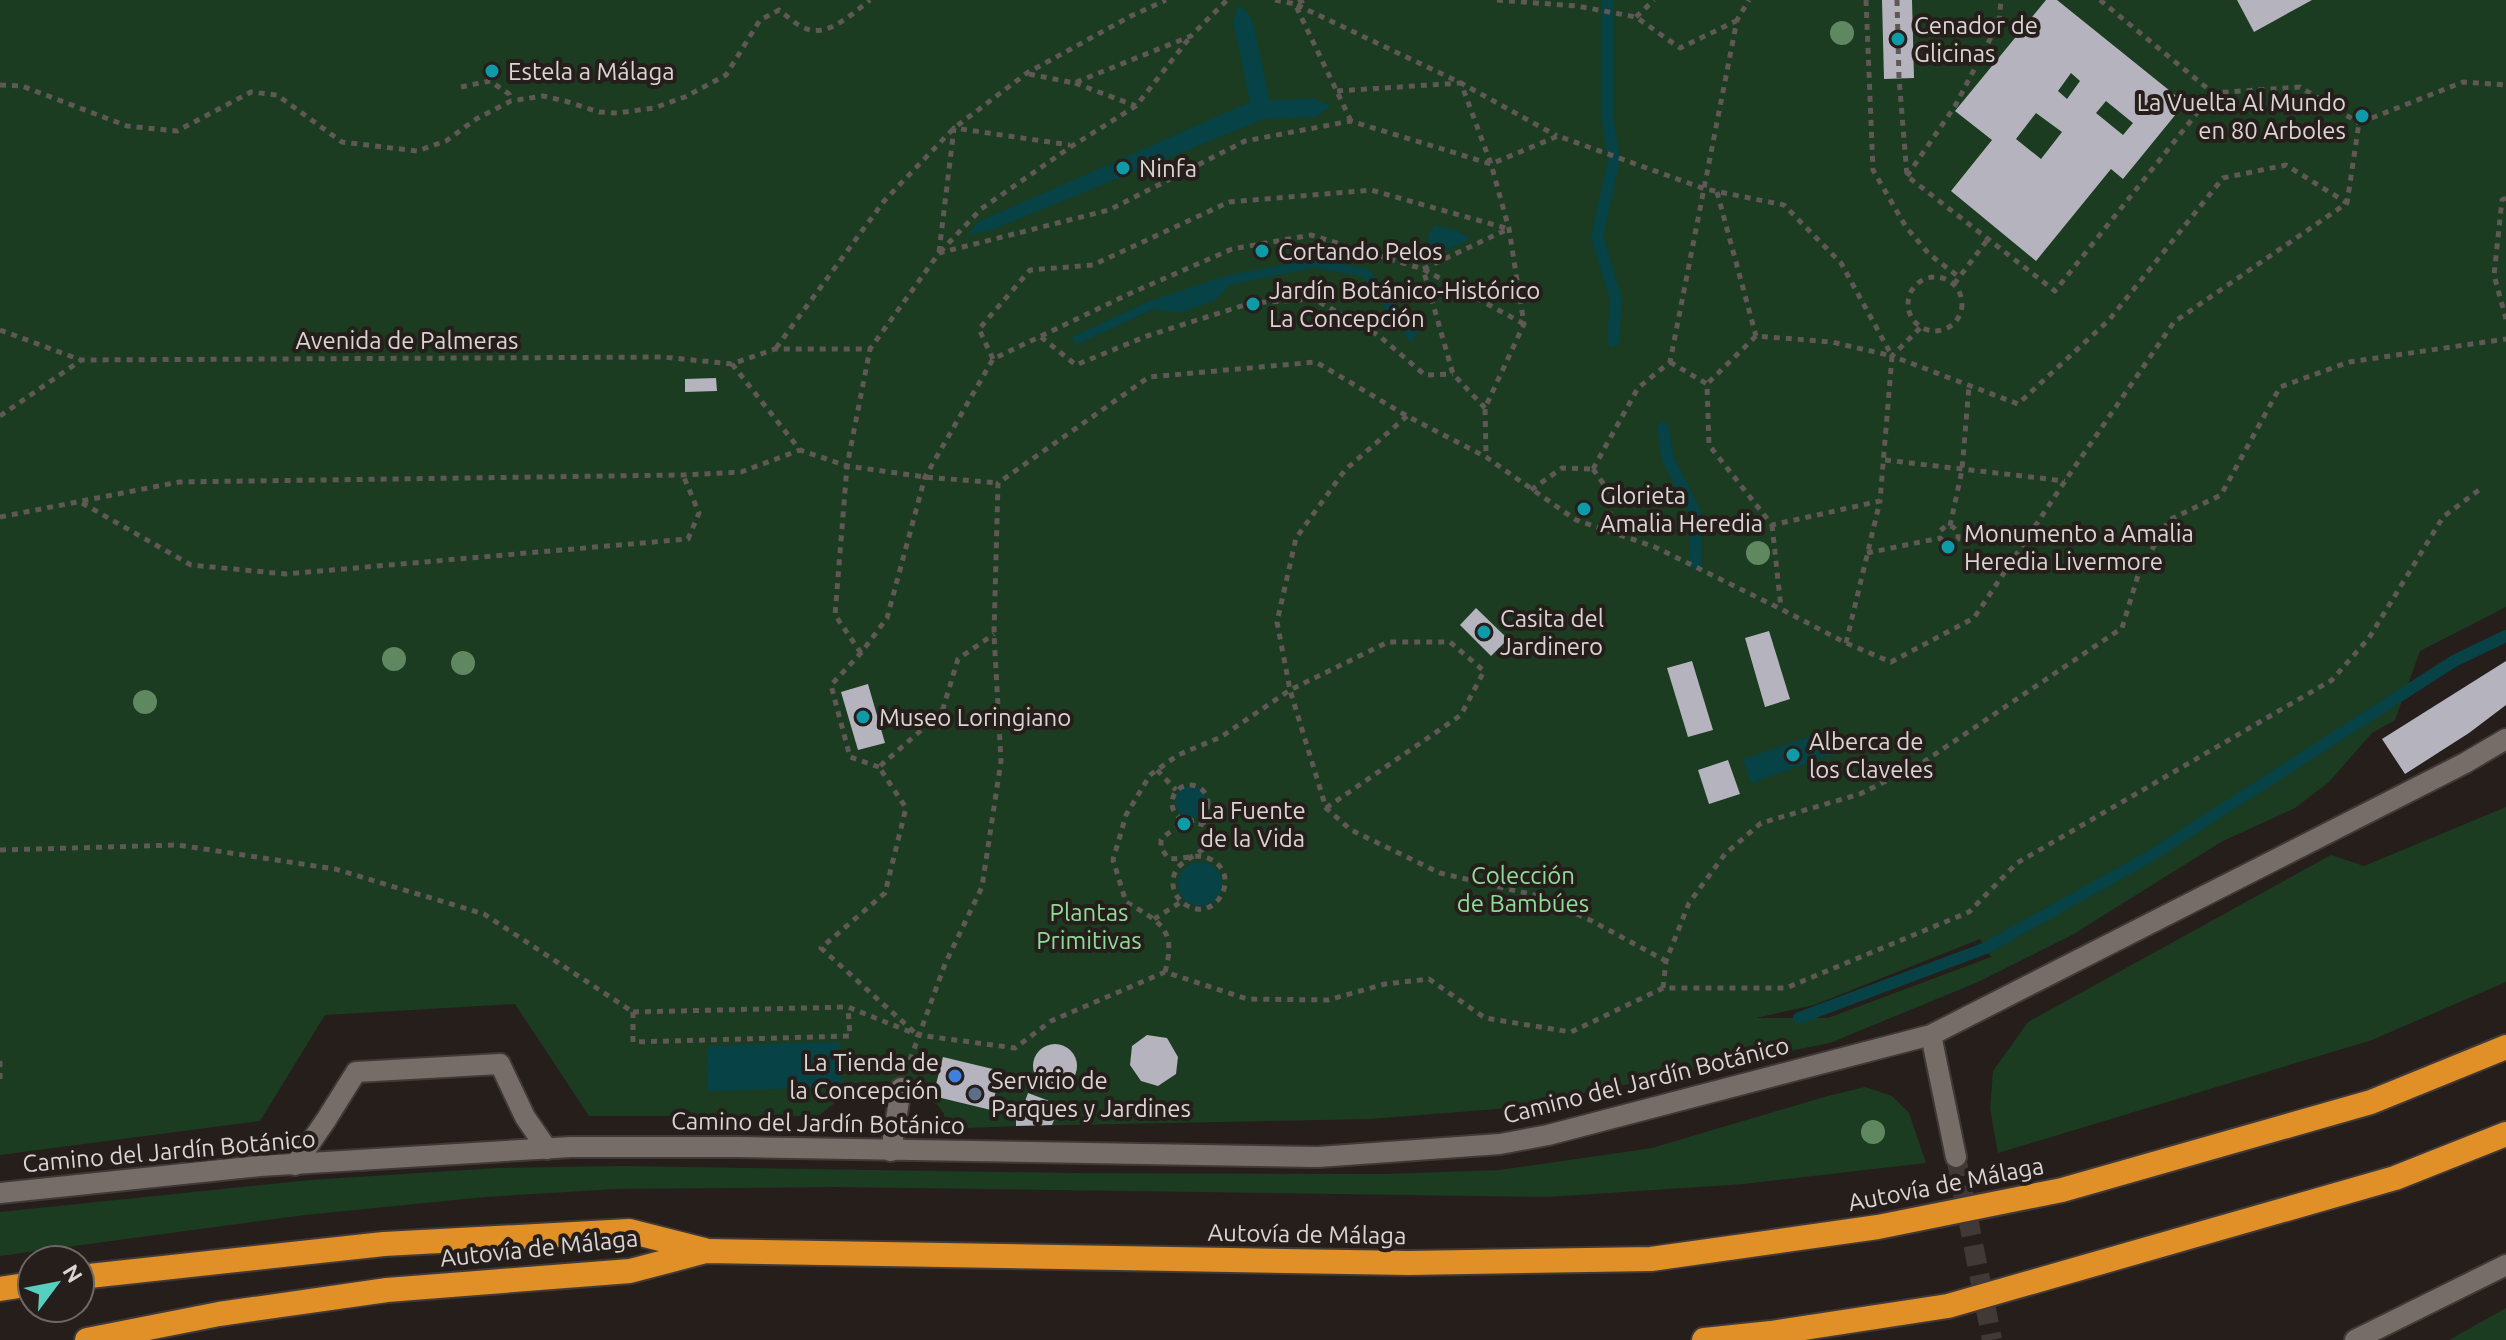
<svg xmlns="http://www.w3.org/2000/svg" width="2506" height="1340" font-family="Ubuntu,sans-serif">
<rect width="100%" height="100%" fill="#261e1b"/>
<g fill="#1b3c20" fill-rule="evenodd">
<path d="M0 0H2506V607L2420 651 2395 720 2372 733 2329 782 2295 808 2221 842 2072 935 1978 982 1830 1043 1510 1108 1370 1119 1016 1126 945 1129 944 1114 938 1105 887 1081 848 1084 843 1088 836 1102 818 1116H589L515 1004 325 1015 260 1121 0 1155ZM1980 939 1991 957 1828 1018H1756L1814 1005Z"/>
<polygon points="2506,807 2506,982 2372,1040 1998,1153 1990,1109 1993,1071 2028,1022 2331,855 2364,866"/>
<polygon points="1865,1087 1892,1096 1909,1113 1926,1163 1744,1184 1548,1197 836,1187 617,1189 485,1197 305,1215 0,1256 0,1212 310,1180 497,1168 624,1166 1074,1173 1384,1174 1499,1170 1652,1148 1824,1097"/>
<polygon points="2506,1308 2506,1340 2449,1340"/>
</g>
<g fill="#064246">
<polygon points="1239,4 1252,19 1270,101 1314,98 1331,106 1316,117 1264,119 994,229 967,236 978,222 1250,102 1233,22"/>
<polygon points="1435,225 1457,231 1471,239 1422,261 1397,253 1403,245 1418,251 1429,246 1428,236"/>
<polygon points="1314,259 1369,269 1418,333 1411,343 1362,276 1313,268 1230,285 1214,301 1179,313 1154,309 1076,345 1072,337 1147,302 1225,276"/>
<polygon points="1836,728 1843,751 1751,783 1743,759"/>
<circle cx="1191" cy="802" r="16"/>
<circle cx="1200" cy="884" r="22"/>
<polygon points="840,1042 841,1087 708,1091 707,1046"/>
</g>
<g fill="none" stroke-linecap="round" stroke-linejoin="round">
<g stroke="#064246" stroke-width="12">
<polyline points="1608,0 1607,115 1614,160 1597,237 1616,299 1613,341"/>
<polyline points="1663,428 1668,459 1695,512 1696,563"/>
<polyline points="1799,1018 1986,948 2149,857 2454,661 2506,636"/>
</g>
</g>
<g fill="#b5b3bd" fill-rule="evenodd">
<polygon points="1882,0 1912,0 1914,78 1884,79"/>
<path d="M2046 0H2057L2185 103 2123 179 2111 169 2036 261 1951 191 1992 140 1955 111ZM2071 73 2080 81 2067 99 2058 91ZM2106 101 2133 123 2123 135 2096 113ZM2036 113 2062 132 2041 159 2016 139Z"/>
<polygon points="2237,0 2312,0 2254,32"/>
<polygon points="716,378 717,391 685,392 685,379"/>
<polygon points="1476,608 1508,639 1491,656 1460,625"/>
<polygon points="1769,631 1790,699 1765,707 1745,638"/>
<polygon points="1692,661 1713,730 1688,737 1667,668"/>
<polygon points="2506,661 2506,705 2469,733 2405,774 2382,739"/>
<polygon points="868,684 885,743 858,750 841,692"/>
<polygon points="1728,760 1740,794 1709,804 1698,770"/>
<polygon points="1147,1035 1167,1038 1178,1057 1176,1074 1158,1086 1141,1081 1130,1065 1132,1046"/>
<circle cx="1055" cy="1066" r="22"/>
<polygon points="943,1057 1001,1071 991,1110 933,1096"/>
<polygon points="1028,1093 1060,1105 1052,1125 1016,1126 1016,1103 1024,1104"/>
</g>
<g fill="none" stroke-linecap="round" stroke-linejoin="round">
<polyline stroke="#413936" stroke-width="20" stroke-dasharray="20 10" stroke-linecap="butt" points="1956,1157 1992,1340"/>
<g stroke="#403937" stroke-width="24">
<g id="lane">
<polyline points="891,1151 901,1088"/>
<polyline points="295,1165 326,1120 356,1072 500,1064 525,1117 547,1149"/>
</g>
</g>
<g stroke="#403937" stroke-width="24">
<g id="street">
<polyline points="1931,1035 1956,1157"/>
<polyline points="0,1193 260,1166 571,1147 739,1147 1318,1157 1500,1144 1548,1135 1931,1035 2465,763 2506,739"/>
<polyline points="2355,1340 2506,1265"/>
</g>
</g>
<g stroke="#403937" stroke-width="28">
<g id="highway">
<polyline points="80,1277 384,1244 629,1231 704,1250"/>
<polyline points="0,1289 32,1284"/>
<polyline points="87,1340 219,1314 387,1290 630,1271 706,1251 1409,1263 1651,1259 1878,1227 2062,1190 2371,1102 2506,1047"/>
<polyline points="1704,1340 1771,1333 1948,1306 2395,1178 2506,1134"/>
</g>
</g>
<g stroke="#5f5855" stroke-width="5" stroke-dasharray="6 6" stroke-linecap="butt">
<polyline points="1275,0 1295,4 1304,0"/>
<polyline points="1497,0 1577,6 1636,17 1680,48 1736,21"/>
<polyline points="1866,0 1873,170 1906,227 1929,254 1959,277"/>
<polyline points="1897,0 1899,78 1907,176 2055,291 2213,93"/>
<polyline points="2100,0 2213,93 2300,87 2359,123"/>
<polyline points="1636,17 1654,0"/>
<polyline points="1029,74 1074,83 1191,36 1227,0"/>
<polyline points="1075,83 1136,106"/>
<path d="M0 85 22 86 127 126 177 131 251 92 277 95 342 142 417 151 446 141 476 119 511 101 543 96 565 101 599 112 617 113 654 108 685 97 726 75 760 20 779 10C787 16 797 26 807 29 829 37 854 12 870 0"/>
<polyline points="461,87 490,81 509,94 511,101"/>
<polyline points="1337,91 1461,83 1491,164 1509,229 1524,324 1485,408 1486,456"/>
<polyline points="1351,121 1295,4 1461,83 1557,136"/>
<polyline points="1907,176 1955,106 1999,22 2001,0"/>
<polyline points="1717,192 1756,336"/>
<polyline points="2506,198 2502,200 2494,275 2506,319"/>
<polyline points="939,252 954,128 1070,145"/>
<polyline points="940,252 981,209 1072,146 1136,106 1191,36"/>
<circle cx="1935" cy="304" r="27"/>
<polyline points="1954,284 1988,239"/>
<polyline points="1920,328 1892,356 2018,404 2109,320 2223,178 2286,165 2347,203"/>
<polyline points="0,330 81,360 663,357 732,364 775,349 870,349 939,253 1109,210 1245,141 1351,121 1491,164 1558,136 1705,189 1784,205 1841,263 1892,356"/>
<polyline points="1041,337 1076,365 1147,336 1251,303 1314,299 1378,335 1425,375 1453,374"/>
<polyline points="776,348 884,201 954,128 1027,73 1131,16 1166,0"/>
<polyline points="993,359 979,329 1030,270 1093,265 1229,202 1371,190 1509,229"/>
<polyline points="1670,362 1707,384 1709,445 1772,525 1880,501 1892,356 1832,342 1756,336 1707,384"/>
<polyline points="732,364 800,450 847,466 925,477 998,483"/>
<polyline points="1485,408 1453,374 1423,269 1508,229"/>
<polyline points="0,416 80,361"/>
<polyline points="1407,416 1345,470 1296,538 1277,622 1290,690 1326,808 1351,830 1440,873 1534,895 1592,921 1666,961"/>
<polyline points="1885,460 2065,481"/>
<polyline points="1593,469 1638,388 1670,362 1737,20 1749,0"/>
<polyline points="1593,469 1610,493 1610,530"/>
<polyline points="1531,490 1562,468 1593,469"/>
<polyline points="82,503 191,565 286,574 688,539 699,513 683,475"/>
<polyline points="0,517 179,482 683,475 741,472 800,450"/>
<polyline points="1772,525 1781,608"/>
<polyline points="1950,526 1962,470 1969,386"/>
<polyline points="1867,553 1940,538 1945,544 1952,544 1958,539 1958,532 1953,527 1947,525 1940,531 1940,538"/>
<polyline points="1846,643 1880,501"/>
<polyline points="861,653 835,615 847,466 870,349"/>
<polyline points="879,767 850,757 831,685 861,653 887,618 925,477 993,359 1131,293 1232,249 1311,235 1423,269 1524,324"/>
<polyline points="1157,770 1176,790"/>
<circle cx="1190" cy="803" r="18"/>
<polyline points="0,850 178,845 335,869 484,914 633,1012"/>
<path d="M1193 856C1181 863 1172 870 1173 885 1174 893 1178 900 1186 905 1216 924 1243 874 1210 859 1196 852 1182 861 1168 858L1161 848V840C1172 828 1188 820 1204 825L1210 833 1211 844 1193 856"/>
<polyline points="1154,919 1181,902"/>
<path d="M1165 972C1177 929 1160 922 1126 902L1113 860 1126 815 1150 775 1178 755 1221 737 1290 690 1388 642H1450L1484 671 1461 715 1326 808"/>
<polyline points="1663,988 1666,961 1689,903 1725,854 1761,823 1860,794 1922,763 2122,628 2139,572 2169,520 2221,495 2280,387 2349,362 2506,339"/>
<polyline points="633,1012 848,1007 918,1035 1015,1048 1051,1021 1165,972 1247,999 1328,1000 1385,984 1429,979 1485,1018 1571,1032 1663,988 1786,988 1969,912 2017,863 2332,680 2369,638 2443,517 2479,490"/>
<polyline points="633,1012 633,1042 850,1036 848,1008"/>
<polyline points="914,1032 821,948 885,893 906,808 879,767 942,712 958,659 994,634"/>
<polyline points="910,1060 945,964 982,887 1001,761 994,634 998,483 1149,377 1316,362 1407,416 1486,457 1576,520 1655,547 1781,609 1846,643 1891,662 1974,618 2065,481 2174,322 2347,203 2359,123 2463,82 2506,85"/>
<polyline points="0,1061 0,1080"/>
</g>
<use href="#lane" stroke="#776d68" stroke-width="20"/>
<use href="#street" stroke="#776d68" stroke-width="20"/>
<use href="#highway" stroke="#e09026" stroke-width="24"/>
</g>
<g fill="#5f8760">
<circle cx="1842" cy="33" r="12"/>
<circle cx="1758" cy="553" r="12"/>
<circle cx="394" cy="659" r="12"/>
<circle cx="463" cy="663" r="12"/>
<circle cx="145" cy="702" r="12"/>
<circle cx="1873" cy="1132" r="12"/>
</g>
<g fill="#0f9aa8" stroke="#261e1b" stroke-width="3">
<circle cx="1898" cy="39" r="8"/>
<circle cx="492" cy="71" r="8"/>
<circle cx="2362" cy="116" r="8"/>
<circle cx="1123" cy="168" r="8"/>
<circle cx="1262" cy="251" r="8"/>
<circle cx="1253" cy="304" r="8"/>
<circle cx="1584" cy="509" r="8"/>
<circle cx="1948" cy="547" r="8"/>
<circle cx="1484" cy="632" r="8"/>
<circle cx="863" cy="717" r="8"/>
<circle cx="1793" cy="755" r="8"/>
<circle cx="1184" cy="824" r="8"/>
</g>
<circle fill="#3f7fe0" stroke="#261e1b" stroke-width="3" cx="955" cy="1076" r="8"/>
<circle fill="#5c6f8a" stroke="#261e1b" stroke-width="3" cx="975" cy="1094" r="8"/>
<g text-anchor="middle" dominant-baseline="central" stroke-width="8" stroke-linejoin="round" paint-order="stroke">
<g font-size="24" fill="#dad4d2" stroke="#261e1b" text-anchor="start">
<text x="1914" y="25">Cenador de<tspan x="1914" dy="28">Glicinas</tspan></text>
<text x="508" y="71">Estela a Málaga</text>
<text x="2346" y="102" text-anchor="end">La Vuelta Al Mundo<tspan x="2346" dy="28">en 80 Arboles</tspan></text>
<text x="1139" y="168">Ninfa</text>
<text x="1278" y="251">Cortando Pelos</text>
<text x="1269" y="290">Jardín Botánico-Histórico<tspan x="1269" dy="28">La Concepción</tspan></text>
<text x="1600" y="495">Glorieta<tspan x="1600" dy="28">Amalia Heredia</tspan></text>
<text x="1964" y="533">Monumento a Amalia<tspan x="1964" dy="28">Heredia Livermore</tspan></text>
<text x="1500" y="618">Casita del<tspan x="1500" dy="28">Jardinero</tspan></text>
<text x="879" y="717">Museo Loringiano</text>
<text x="1809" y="741">Alberca de<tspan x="1809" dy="28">los Claveles</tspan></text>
<text x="1200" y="810">La Fuente<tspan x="1200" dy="28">de la Vida</tspan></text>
<text x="939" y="1062" text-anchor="end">La Tienda de<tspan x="939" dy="28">la Concepción</tspan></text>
<text x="991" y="1080">Servicio de<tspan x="991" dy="28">Parques y Jardines</tspan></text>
</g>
<g font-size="24" fill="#dad4d2" stroke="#261e1b">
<text x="407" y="340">Avenida de Palmeras</text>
<text transform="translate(1646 1080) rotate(-14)">Camino del Jardín Botánico</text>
<text transform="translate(818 1123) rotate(1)">Camino del Jardín Botánico</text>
<text transform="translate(169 1151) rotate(-5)">Camino del Jardín Botánico</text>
<text transform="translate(1946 1184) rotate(-11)">Autovía de Málaga</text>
<text transform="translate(1307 1234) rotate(1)">Autovía de Málaga</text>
<text transform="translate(539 1248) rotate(-6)">Autovía de Málaga</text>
</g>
<g font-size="24" fill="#8edd99" stroke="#261e1b">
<text x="1523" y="875">Colección<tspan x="1523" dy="28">de Bambúes</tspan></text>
<text x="1089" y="912">Plantas<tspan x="1089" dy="28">Primitivas</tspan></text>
</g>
</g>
<g transform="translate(56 1284) rotate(58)"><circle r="38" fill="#261e1b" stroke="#6e6764" stroke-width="2"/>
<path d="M0-6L14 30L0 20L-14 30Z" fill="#58cebf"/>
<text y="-12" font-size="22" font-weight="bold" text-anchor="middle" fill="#dad4d2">N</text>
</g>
</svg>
